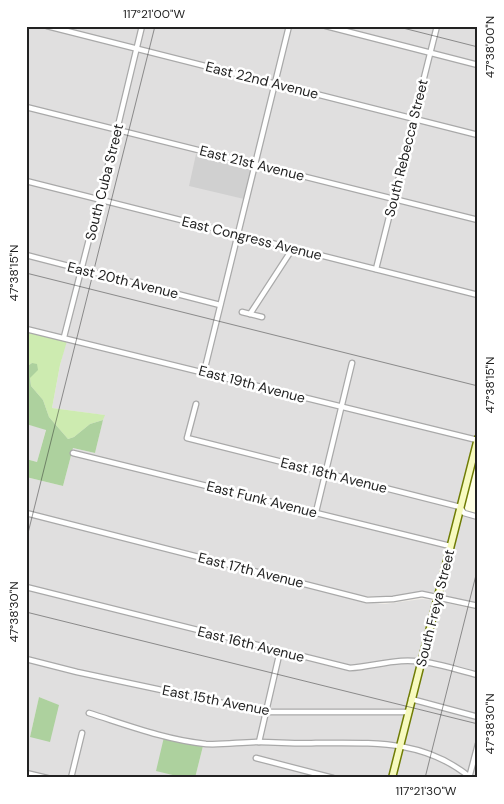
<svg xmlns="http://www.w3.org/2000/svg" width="504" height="804" font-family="'DM Sans',sans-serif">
<rect width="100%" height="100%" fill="#f2efe9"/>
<g fill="#e0dfdf" fill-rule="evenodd">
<polygon points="26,26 478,26 478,429 437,589 434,593 411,593 392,597 363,596 26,510 26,477 63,486 73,448 95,453 104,415 52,408 60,365 66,342 26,332"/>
<polygon points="26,424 46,429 37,462 26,459"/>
<polygon points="463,510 478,514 478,604 445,596 443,593"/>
<path d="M26 516 365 602 385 604 422 599 431 600 433 604 389 778H195L203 746 156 770 185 778H26ZM39 697 58 705 30 737Z"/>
<polygon points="442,602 478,610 478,764 475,775 477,778 396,778 439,605"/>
</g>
<polygon fill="#ffffe5" points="478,452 478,514 463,510"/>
<polygon fill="#d0d0d0" points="196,154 252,168 244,199 189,186"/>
<polygon fill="#cdebb0" points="26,332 67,341 60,365 52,408 105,415 103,420 90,424 74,437 68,439 49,417 43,400 31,386 30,378 32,363 26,367"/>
<g fill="#add19e">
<polygon points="32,363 37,364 38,370 30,378 31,386 43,400 49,417 68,439 74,437 90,424 103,420 95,453 73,448 63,486 26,477 26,459 37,462 46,430 26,424 26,367"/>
<polygon points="39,697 59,705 50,742 30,737"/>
<polygon points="164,737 183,743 203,746 195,778 185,778 156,771"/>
</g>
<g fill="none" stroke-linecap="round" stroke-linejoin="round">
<g stroke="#a9a9a9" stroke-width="7">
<g id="minor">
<polyline points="47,26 478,135"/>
<polyline points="326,26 478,65"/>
<polyline points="26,107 478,220"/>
<polyline points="26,181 478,295"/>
<polyline points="26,255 220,305"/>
<polyline points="376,269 437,26"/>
<polyline points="242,312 262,317"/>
<polyline points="250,314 293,248"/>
<polyline points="26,329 477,440"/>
<polyline points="64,337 117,130 142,26"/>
<polyline points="204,372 289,26"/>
<polyline points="196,404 187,438 460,507 464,513 478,517"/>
<polyline points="73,453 450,546"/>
<polyline points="316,512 352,363"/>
<polyline points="26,513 367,600 393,599 422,594 478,606"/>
<path d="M26 587 350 668C367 667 384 662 401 661 427 659 453 669 478 675"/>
<polyline points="26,659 77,672 265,712 409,712"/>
<polyline points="411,699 478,717"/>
<path d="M89 713C127 725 166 740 206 744 224 745 241 742 259 742 278 742 297 744 316 743 373 743 424 739 471 778"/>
<polyline points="259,742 280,651"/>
<polyline points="256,758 333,778"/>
<polyline points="26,773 47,778"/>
<polyline points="71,778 82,733"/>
<polyline points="469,778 478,744"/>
</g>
</g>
<g stroke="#707d05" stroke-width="9">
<polyline id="secondary" points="392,778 478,438"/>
</g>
<use href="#minor" stroke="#fff" stroke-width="4.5"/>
<use href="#secondary" stroke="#f7fabf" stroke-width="6"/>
</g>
<path fill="none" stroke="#222" stroke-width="1" stroke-opacity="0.45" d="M395 26 478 47M26 273 478 386M26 541 155 26M26 612 478 724M425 778 478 567"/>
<g text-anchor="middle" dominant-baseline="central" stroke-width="5" stroke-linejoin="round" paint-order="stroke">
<g font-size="14" fill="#222" stroke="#fff">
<text transform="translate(262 80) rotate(14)">East 22nd Avenue</text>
<text transform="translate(406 148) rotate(-76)">South Rebecca Street</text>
<text transform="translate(252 163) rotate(14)">East 21st Avenue</text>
<text transform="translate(104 182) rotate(-76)">South Cuba Street</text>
<text transform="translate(252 238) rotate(14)">East Congress Avenue</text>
<text transform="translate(123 280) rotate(14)">East 20th Avenue</text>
<text transform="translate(252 384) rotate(15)">East 19th Avenue</text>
<text transform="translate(334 475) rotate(14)">East 18th Avenue</text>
<text transform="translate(262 499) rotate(14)">East Funk Avenue</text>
<text transform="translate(251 570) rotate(14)">East 17th Avenue</text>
<text transform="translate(435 608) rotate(-76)">South Freya Street</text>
<text transform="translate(251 644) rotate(14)">East 16th Avenue</text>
<text transform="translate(216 700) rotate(11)">East 15th Avenue</text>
</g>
</g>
<rect width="504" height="804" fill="none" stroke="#ffffff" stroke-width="55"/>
<rect x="28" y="28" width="448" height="748" fill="none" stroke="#222" stroke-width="2"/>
<g font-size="12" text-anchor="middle" fill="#222">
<text x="154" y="18">117°21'00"W</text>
<text transform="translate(490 47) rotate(-90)" y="4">47°38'00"N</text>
<text transform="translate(14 273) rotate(-90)" y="4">47°38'15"N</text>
<text transform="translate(490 385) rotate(-90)" y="4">47°38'15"N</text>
<text transform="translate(14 612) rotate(-90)" y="4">47°38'30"N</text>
<text transform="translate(490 724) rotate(-90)" y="4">47°38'30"N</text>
<text x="426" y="795">117°21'30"W</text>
</g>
</svg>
